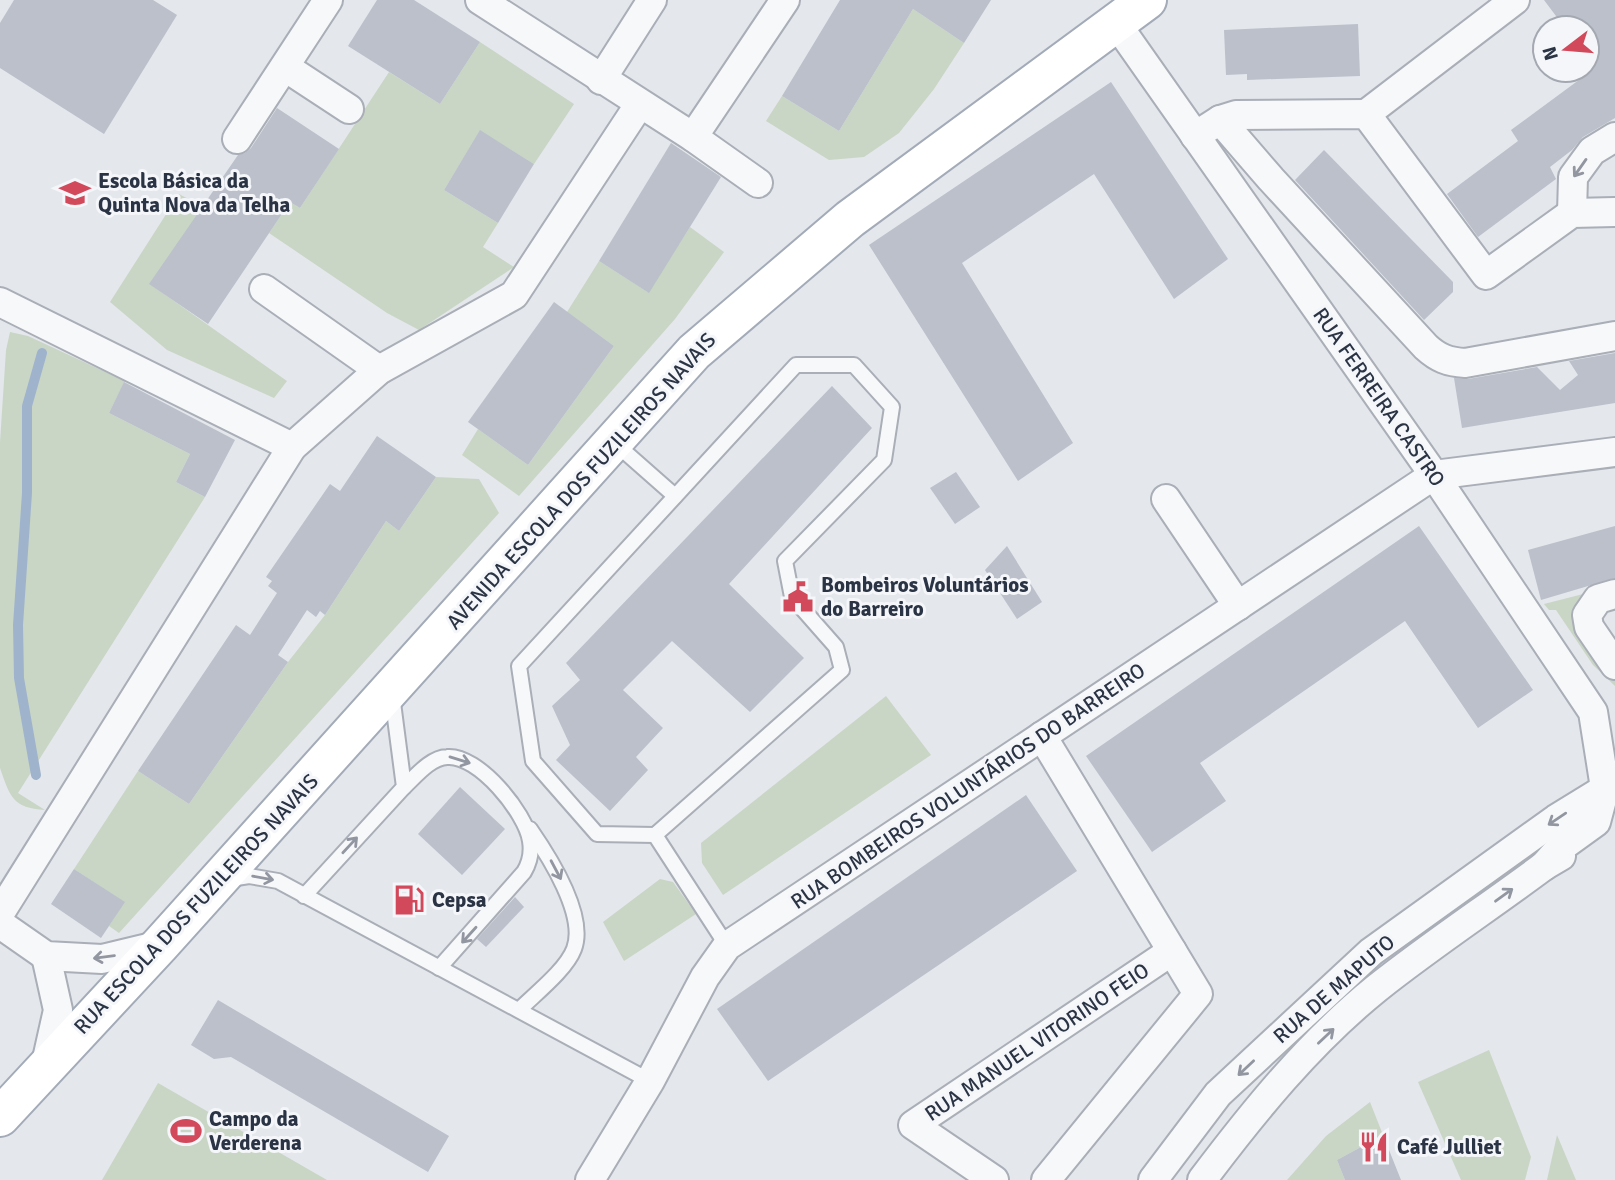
<svg xmlns="http://www.w3.org/2000/svg" width="1615" height="1180" font-family="Signika,sans-serif">
<rect width="100%" height="100%" fill="#e4e7ec"/>
<g fill="#c9d6c5">
<polygon points="913,9 964,43 934,89 899,133 864,157 829,160 766,121 782,96 839,131"/>
<polygon points="480,42 574,104 534,164 480,131 444,190 498,223 483,247 514,267 419,330 387,313 269,233 290,202 300,208 389,72 440,104"/>
<polygon points="179,194 203,207 150,284 287,381 274,398 167,350 110,302"/>
<polygon points="690,227 724,252 675,319 519,496 462,455 478,429 528,465 614,346 567,312 599,261 648,292"/>
<path d="M10 332 28 336 125 381 109 413 190 454 176 482 205 497 18 793 45 810C13 808 10 797 0 768V442L6 350Z"/>
<polygon points="436,477 479,479 499,513 119,933 109,926 124,902 74,869 138,771 189,804 288,662 325,615 386,521 399,531"/>
<polygon points="1591,592 1579,601 1575,613 1615,677 1615,686 1593,665 1556,610 1549,610 1544,604"/>
<polygon points="886,696 931,755 723,895 702,863 701,843"/>
<polygon points="660,879 673,882 696,914 624,961 603,922"/>
<polygon points="1489,1050 1531,1157 1525,1180 1461,1180 1418,1082"/>
<polygon points="158,1083 327,1180 102,1180"/>
<polygon points="1370,1102 1383,1135 1337,1160 1345,1180 1287,1180 1326,1136"/>
<polygon points="1557,1135 1576,1180 1547,1180"/>
</g>
<g fill="none" stroke-linecap="round" stroke-linejoin="round">
<polyline stroke="#9fb4cc" stroke-width="10" points="36,775 19,678 18,625 27,493 27,406 42,353"/>
</g>
<g fill="#bbc0ca">
<polygon points="14,0 153,0 177,15 104,134 0,68 0,23"/>
<polygon points="377,0 414,0 480,42 440,104 348,46"/>
<polygon points="840,0 991,0 964,43 913,9 839,131 782,96"/>
<polygon points="1544,0 1615,0 1615,118 1583,137 1572,150 1550,167 1556,179 1478,237 1447,194 1518,141 1511,130 1587,74 1587,28 1565,28"/>
<polygon points="1358,24 1360,76 1247,80 1247,74 1226,75 1224,30"/>
<polygon points="1111,82 1228,259 1174,299 1094,174 962,263 1073,443 1018,481 869,245"/>
<polygon points="277,108 339,149 300,208 290,202 208,324 149,284 238,155 245,153 251,148"/>
<polygon points="480,130 534,164 498,223 444,190"/>
<polygon points="671,143 721,177 649,293 599,261"/>
<polygon points="1324,150 1453,282 1453,292 1424,320 1295,180"/>
<polygon points="554,302 614,346 528,465 468,422"/>
<polygon points="1615,353 1615,403 1462,428 1454,378 1468,379 1537,367 1560,390 1578,375 1569,361"/>
<polygon points="124,382 235,440 205,497 176,482 190,454 109,413"/>
<polygon points="832,386 872,428 729,584 804,658 750,712 672,641 623,690 663,728 636,757 648,770 610,811 556,760 570,745 552,706 580,680 566,663"/>
<polygon points="377,436 436,477 399,531 386,521 325,615 320,611 316,617 307,610 278,655 288,662 189,804 138,771 236,625 250,635 277,593 268,586 272,581 266,577 330,484 340,491"/>
<polygon points="956,472 980,507 955,524 930,488"/>
<polygon points="1419,526 1533,690 1478,728 1405,621 1200,763 1226,801 1152,852 1086,756"/>
<polygon points="1615,526 1615,578 1541,600 1528,550"/>
<polygon points="1007,546 1042,602 1017,619 985,570"/>
<polygon points="460,787 505,829 462,875 418,834"/>
<polygon points="1026,795 1077,871 768,1081 717,1009"/>
<polygon points="74,869 125,902 101,938 51,904"/>
<polygon points="515,897 524,907 486,947 477,939"/>
<polygon points="218,1000 449,1136 428,1172 231,1057 214,1059 191,1045"/>
<polygon points="1383,1135 1401,1180 1345,1180 1337,1160"/>
</g>
<g fill="none" stroke-linecap="round" stroke-linejoin="round">
<g stroke="#a9aeb7" stroke-width="18">
<g id="service">
<polygon points="796,365 854,365 892,407 884,460 785,561 792,597 836,647 842,670 655,835 597,834 533,761 519,666"/>
<polyline points="616,444 675,496"/>
<path d="M404 787C416 776 430 758 447 757 478 754 526 813 530 841 532 853 530 862 524 872L439 968"/>
<polyline points="655,835 727,946"/>
<polyline points="230,879 249,876 278,881 650,1081"/>
<polyline points="304,896 404,787 392,695"/>
<path d="M519 1010C535 994 566 970 574 949 587 915 548 855 530 829"/>
</g>
</g>
<g stroke="#a9aeb7" stroke-width="32">
<g id="minor">
<polyline points="480,0 693,137 785,0"/>
<polyline points="1116,23 1434,475 1593,712 1605,788 1596,822 1560,848 1544,866"/>
<polyline points="285,67 349,109"/>
<polyline points="601,80 652,0"/>
<polyline points="1366,114 1515,0"/>
<path d="M1220 120 1271 179 1426 347C1438 358 1448 362 1465 363L1615 336"/>
<polyline points="1195,136 1220,120 1236,115 1366,114 1486,275 1572,213 1615,212"/>
<polyline points="693,137 758,183"/>
<polyline points="237,139 328,0"/>
<polyline points="1572,213 1573,177 1592,151 1615,137"/>
<polyline points="264,289 379,370"/>
<polyline points="0,302 292,447"/>
<polyline points="1166,499 1238,606"/>
<polyline points="1615,594 1598,599 1587,615 1589,627 1615,665"/>
<polyline points="1042,736 1198,994 1046,1180"/>
<polyline points="0,913 292,447 379,370 514,295 639,105"/>
<polyline points="0,924 46,956 102,959 160,945"/>
<polyline points="45,1068 58,1010 46,956"/>
<polyline points="590,1180 650,1081 705,977 727,946 1434,475 1615,452"/>
<polyline points="994,1180 913,1125 1172,951"/>
<polyline points="1153,1180 1218,1094 1371,952 1556,819 1613,784"/>
<path d="M1202 1180C1254 1111 1309 1043 1377 988 1431 945 1489 907 1544 866L1561 856"/>
</g>
</g>
<g stroke="#a3abb8" stroke-width="42">
<polyline id="primary" points="0,1117 160,945 694,352 850,219 1147,0"/>
</g>
<use href="#service" stroke="#f7f8fa" stroke-width="14"/>
<use href="#minor" stroke="#f7f8fa" stroke-width="28"/>
<use href="#primary" stroke="#fff" stroke-width="38"/>
</g>
<defs><path id="oneway-shaft" d="M-6 0H5M1.5-3L5.5 0L1.5 3" fill="none" stroke-width="1.6" stroke-linecap="round" stroke-linejoin="round" transform="scale(1.75)"/></defs>
<g stroke="#9196a0">
<use href="#oneway-shaft" transform="translate(1580 168) rotate(125)"/>
<use href="#oneway-shaft" transform="translate(460 760) rotate(17)"/>
<use href="#oneway-shaft" transform="translate(1557 819) rotate(146)"/>
<use href="#oneway-shaft" transform="translate(350 845) rotate(-47)"/>
<use href="#oneway-shaft" transform="translate(556 870) rotate(62)"/>
<use href="#oneway-shaft" transform="translate(263 878) rotate(10)"/>
<use href="#oneway-shaft" transform="translate(1504 895) rotate(-36)"/>
<use href="#oneway-shaft" transform="translate(469 935) rotate(132)"/>
<use href="#oneway-shaft" transform="translate(104 957) rotate(173)"/>
<use href="#oneway-shaft" transform="translate(1326 1036) rotate(-43)"/>
<use href="#oneway-shaft" transform="translate(1246 1068) rotate(137)"/>
</g>
<defs>
<g id="school-bare" transform="scale(2.415)"><path d="M0-5L7-2L0 1L-7-2ZM-4 1L0 2.5L4 1V4Q0 6-4 4Z" fill="#d1495b" stroke="#f4f6f9" stroke-width="2.5" paint-order="stroke"/></g>
<g id="civic-bare" transform="scale(2.415)"><path d="M-.6-6.5H3V-4.5H.6V-3L4-1V1h2V6H-6V1h2V-1L-.6-3ZM-1.2 2.5V6h2.4V2.5Z" fill="#d1495b" stroke="#f4f6f9" stroke-width="2.5" paint-order="stroke"/></g>
<g id="fuel-bare" transform="scale(2.415)"><path d="M-5.5-6h7V0h2V4h1.3V-2.5L3-4.5l.8-.8L6-3V5H2.5V1h-1V6h-7ZM-4.2-4.7v3.2H.2V-4.7Z" fill="#d1495b" stroke="#f4f6f9" stroke-width="2.5" paint-order="stroke"/></g>
<g id="stadium-bare" transform="scale(2.415)"><path d="M0-5a6.5 5 0 1 0 0 10a6.5 5 0 1 0 0-10ZM-3.5-1.8h7v3.6h-7Z" fill="#d1495b" stroke="#f4f6f9" stroke-width="2.5" paint-order="stroke"/></g>
<g id="restaurant-bare" transform="scale(2.415)"><path d="M-5-6h1v4h1v-4h1v4h1v-4h1v5L-1.5 .5V6h-2V.5L-5-1ZM5-6V6H3V1.5H1.5Q1.5-4 5-6Z" fill="#d1495b" stroke="#f4f6f9" stroke-width="2.5" paint-order="stroke"/></g>
</defs>
<g fill-rule="evenodd">
<use href="#school-bare" x="75" y="193"/>
<use href="#civic-bare" x="798" y="597"/>
<use href="#fuel-bare" x="409" y="900"/>
<use href="#stadium-bare" x="186" y="1131"/>
<use href="#restaurant-bare" x="1374" y="1147"/>
</g>
<g text-anchor="middle" dominant-baseline="central" stroke-width="6" stroke-linejoin="round" paint-order="stroke">
<g font-size="21" font-weight="bold" fill="#2b3445" stroke="#f4f6f9" text-anchor="start">
<text x="98" y="181">Escola Básica da<tspan x="98" dy="24">Quinta Nova da Telha</tspan></text>
<text x="821" y="585">Bombeiros Voluntários<tspan x="821" dy="24">do Barreiro</tspan></text>
<text x="432" y="900">Cepsa</text>
<text x="209" y="1119">Campo da<tspan x="209" dy="24">Verderena</tspan></text>
<text x="1397" y="1147">Café Julliet</text>
</g>
<g font-size="21" fill="#2b3445" stroke="#f4f6f9">
<text transform="translate(1379 397) rotate(55)">RUA FERREIRA CASTRO</text>
<text transform="translate(581 481) rotate(-48)">AVENIDA ESCOLA DOS FUZILEIROS NAVAIS</text>
<text transform="translate(968 786) rotate(-34)">RUA BOMBEIROS VOLUNTÁRIOS DO BARREIRO</text>
<text transform="translate(196 904) rotate(-47)">RUA ESCOLA DOS FUZILEIROS NAVAIS</text>
<text transform="translate(1334 989) rotate(-41)">RUA DE MAPUTO</text>
<text transform="translate(1037 1042) rotate(-34)">RUA MANUEL VITORINO FEIO</text>
</g>
</g>
<g transform="translate(1566 49) rotate(254)"><circle r="33" fill="#f4f6f9" stroke="#a4a8b1" stroke-width="2"/>
<path d="M0-5L12 26L0 18L-12 26Z" fill="#d1495b"/>
<text y="-10" font-size="19" font-weight="bold" text-anchor="middle" fill="#2b3445">N</text>
</g>
</svg>
